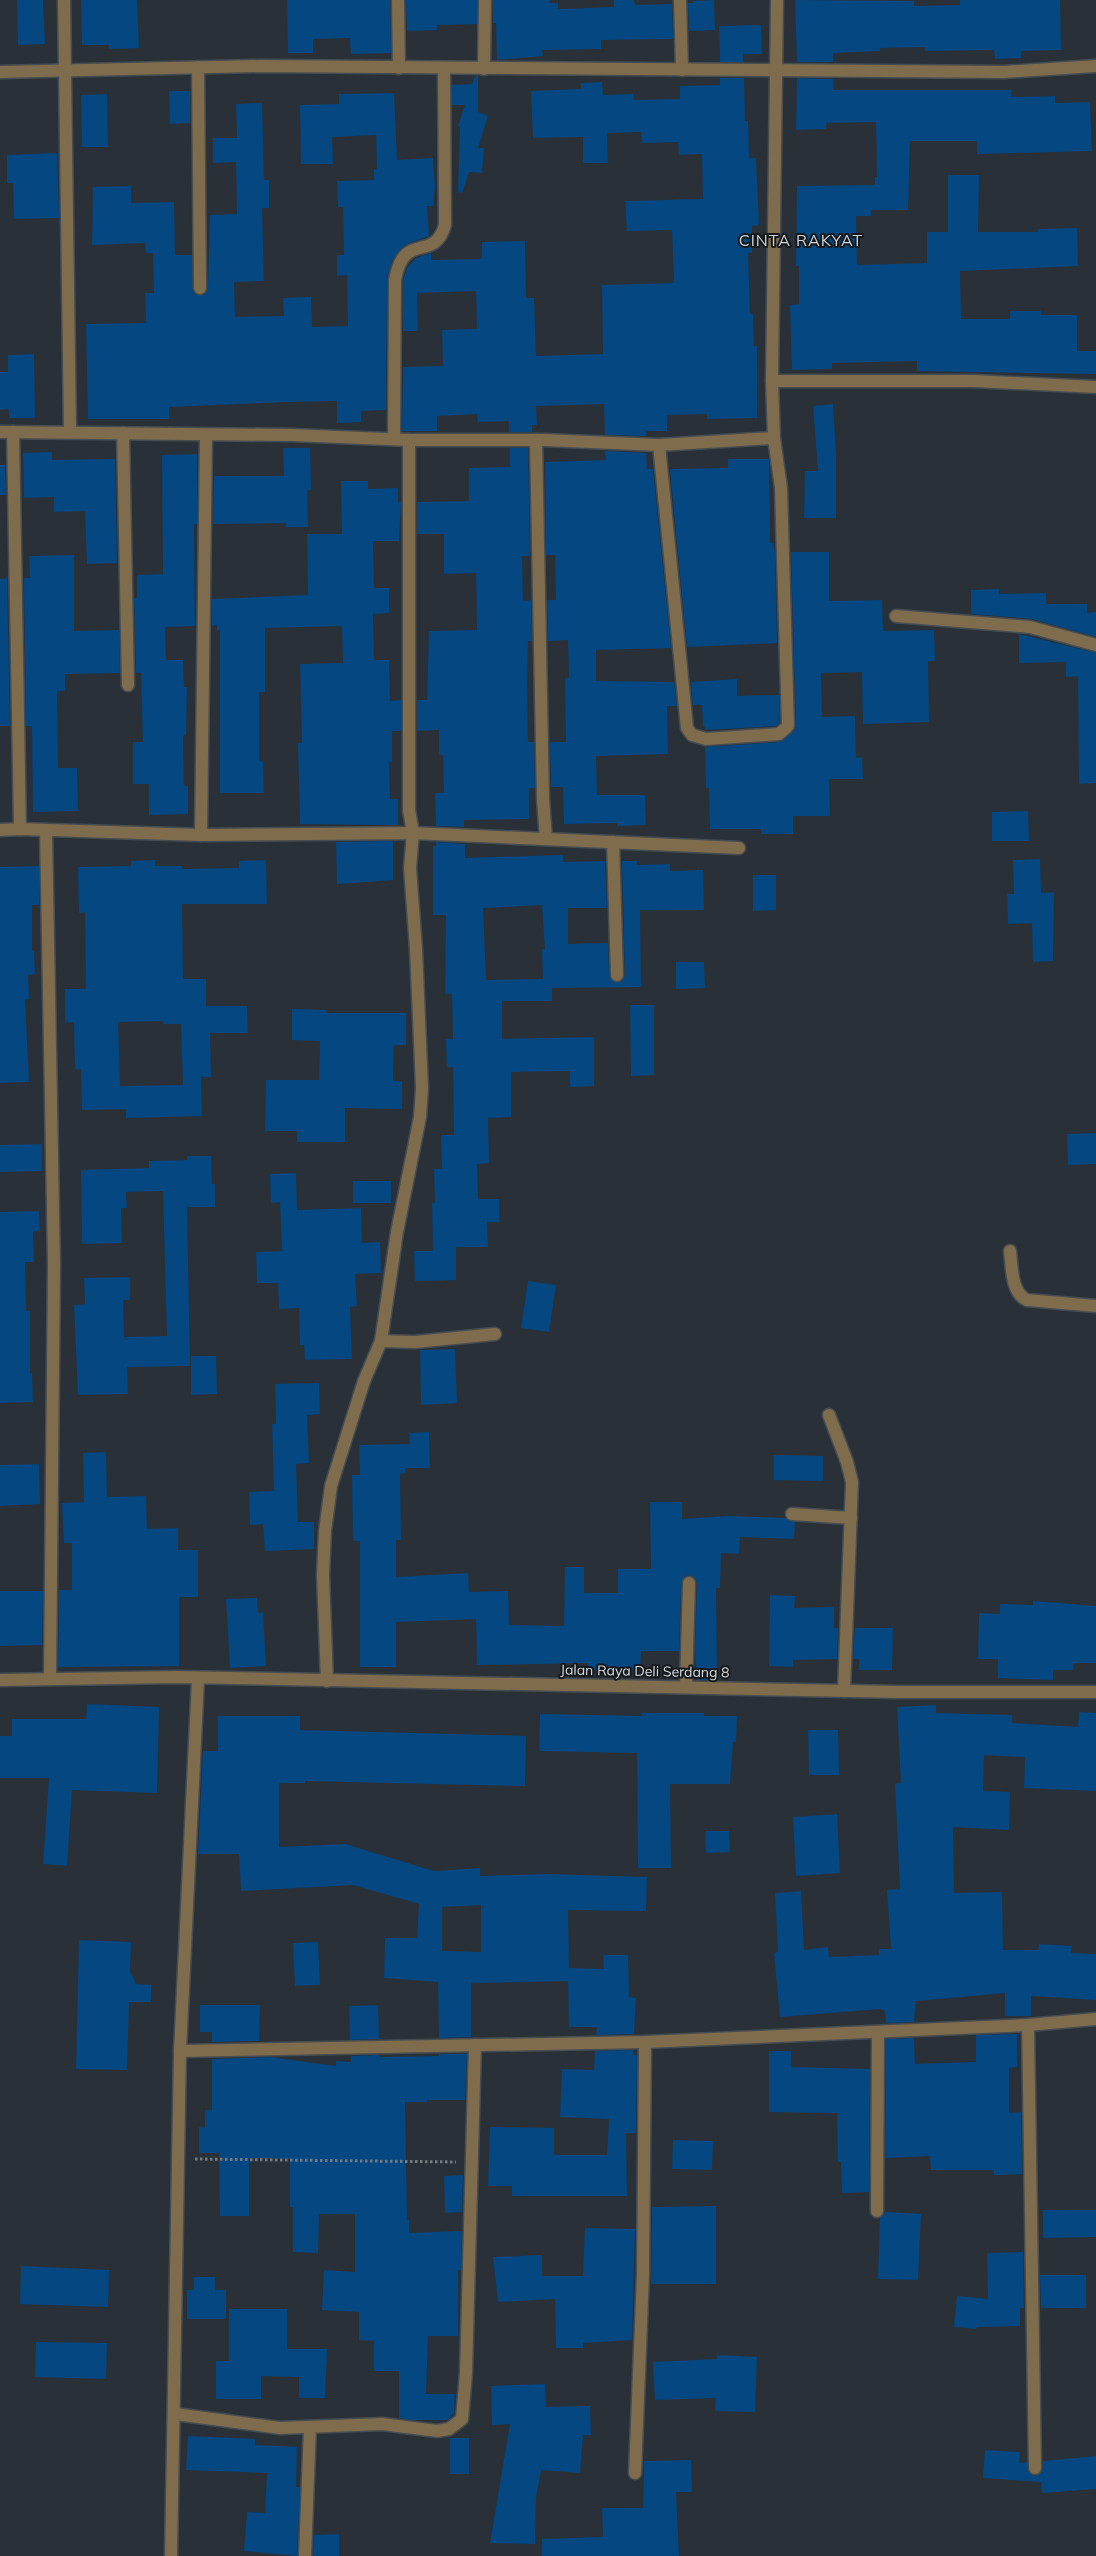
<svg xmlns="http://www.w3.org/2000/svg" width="1096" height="2556" font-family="Mulish,sans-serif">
<rect width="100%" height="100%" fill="#293037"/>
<g fill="#054780" fill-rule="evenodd">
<polygon points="17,0 43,0 45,44 18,45"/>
<polygon points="81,0 137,0 139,48 109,49 109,45 82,45"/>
<polygon points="287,0 390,0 391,53 351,54 350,38 313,39 313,53 288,53"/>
<polygon points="406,0 477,0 477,24 437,25 437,30 407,31"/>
<polygon points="493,0 549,0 549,3 558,3 558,9 614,7 614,0 634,0 635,5 672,4 673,39 601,40 601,49 542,50 543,56 497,60 496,23 493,23"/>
<polygon points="714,0 715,30 689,31 688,3 693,3 693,1"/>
<polygon points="795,0 914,1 914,6 960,5 960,0 1060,0 1061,50 1021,51 1021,58 995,59 994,50 925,51 925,47 880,48 880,51 833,53 833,62 797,62"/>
<polygon points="761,25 762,54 743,54 743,62 720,62 719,26"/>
<polygon points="475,76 478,76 478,112 488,116 478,148 484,148 482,173 469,172 462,193 458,192 460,127 458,126 465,105 452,105 452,85 472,84"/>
<polygon points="720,78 744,78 745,121 748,121 749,158 756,158 759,225 752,226 752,253 748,253 750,314 753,314 754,346 757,346 757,418 707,419 707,414 667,415 667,431 646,431 646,436 605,435 604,404 536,406 537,425 532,425 532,432 509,432 509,421 478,422 477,414 437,416 437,431 402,431 403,367 443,366 442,330 477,329 476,291 417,293 418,331 403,331 403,281 407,268 416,258 431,253 431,260 482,259 482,242 525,241 526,298 534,298 536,356 603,354 602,285 674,283 672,230 627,231 625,201 703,199 702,154 679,155 678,142 642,143 641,132 607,133 608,163 583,163 583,137 533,138 531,91 581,89 581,83 602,82 603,95 633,94 634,100 680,99 680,86 720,85"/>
<polygon points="797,78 833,79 834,90 1011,90 1011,97 1055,96 1055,103 1090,102 1092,151 977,154 977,141 910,141 908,210 871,210 871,216 856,216 857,265 927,263 927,232 948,232 948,175 979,175 978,232 1038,232 1038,229 1077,228 1078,266 960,271 961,319 1010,319 1010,311 1041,311 1041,315 1077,315 1077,351 1096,351 1096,374 917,371 917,361 832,363 832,369 792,370 790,305 799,304 799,266 796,266 797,186 875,185 875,177 877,177 876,122 826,123 826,129 796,130"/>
<polygon points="169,91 190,91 190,123 170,124"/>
<polygon points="394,93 397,160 433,158 435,187 433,206 427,206 429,236 409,243 400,249 392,261 387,278 386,410 361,411 361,422 337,423 337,401 285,402 169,407 169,419 88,419 86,324 146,323 145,293 154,293 153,253 146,253 145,243 92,245 93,187 131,186 131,203 174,202 175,255 192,255 193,292 196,295 204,295 208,288 210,215 237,214 236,162 213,163 213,138 237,138 236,104 262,103 264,180 269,180 269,208 262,208 264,281 234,282 235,317 284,316 283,298 311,297 312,327 348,326 347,275 337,276 337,255 344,255 343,207 338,207 337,181 374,180 374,169 377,169 376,135 332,137 333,164 301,164 300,105 339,104 339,94"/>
<polygon points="107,94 108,147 82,147 81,95"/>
<polygon points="57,153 59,218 14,219 13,183 7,183 7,155"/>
<polygon points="34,354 35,418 9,418 9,409 0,410 0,372 8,372 8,355"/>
<polygon points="833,404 836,453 836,518 804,518 805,471 818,471 813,406"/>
<polygon points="283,448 310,448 311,490 307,490 308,527 286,527 286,523 213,524 214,476 284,476"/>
<polygon points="510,448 528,448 530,556 522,556 523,601 531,600 532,641 528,641 527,680 528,742 534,742 535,788 529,788 529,819 464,820 464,827 436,826 435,793 444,793 443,755 439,755 439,730 417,731 417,700 427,700 429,631 477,630 476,573 444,574 444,534 417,534 417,502 469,501 469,468 510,467"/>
<polygon points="605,451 646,453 647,469 653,469 671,648 596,650 596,681 674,682 677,706 667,706 668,754 596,756 597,795 645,795 646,825 617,826 617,823 564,824 563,787 551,787 550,742 566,742 565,678 569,678 568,640 548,641 547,600 556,600 555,555 546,555 545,462 606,460"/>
<polygon points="52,452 52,460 115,459 117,563 87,564 85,511 54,512 54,497 24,498 23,453"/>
<polygon points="197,454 197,524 194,524 195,626 165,627 166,660 183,660 184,687 187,687 186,735 183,736 184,786 188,786 188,814 149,815 149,784 133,784 133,742 143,742 141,673 136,673 134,598 137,598 137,575 163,574 162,455"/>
<polygon points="728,459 769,459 770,543 773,543 775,553 777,643 687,647 670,469 728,468"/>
<polygon points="0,465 5,465 6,495 0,495"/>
<polygon points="341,481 368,481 368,489 398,488 398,502 401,502 399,541 373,541 374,588 389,588 389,613 373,614 374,660 389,660 390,701 401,700 401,731 392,731 392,762 389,762 390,799 398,799 398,825 300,824 298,743 302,743 300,664 343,663 342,626 265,628 265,692 259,692 259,761 263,761 264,793 220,793 220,630 217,630 217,625 212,626 212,599 308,595 307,534 342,534"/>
<polygon points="791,552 829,552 829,601 882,600 883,631 934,630 935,661 928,661 929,722 863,724 862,672 821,673 822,717 855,716 856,758 862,757 863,779 829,779 830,816 793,816 793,834 761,834 761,829 710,829 709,788 706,788 705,747 780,742 796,729"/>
<polygon points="74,555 74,631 119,630 120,673 65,674 65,691 57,691 58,768 77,768 78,811 33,812 32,726 26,726 24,578 30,578 29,556"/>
<polygon points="7,578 10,726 0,726 0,579"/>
<polygon points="999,589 999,594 1046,593 1046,604 1087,604 1087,613 1096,612 1096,637 1032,619 971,614 971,590"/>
<polygon points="1019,634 1096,653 1096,783 1079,784 1078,676 1066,677 1066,662 1019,663"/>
<polygon points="737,679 737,696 779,695 780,722 776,726 705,730 705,727 703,727 702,705 693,705 691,682"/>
<polygon points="1028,811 1029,841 992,841 992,812"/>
<polygon points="393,841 393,880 337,884 336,842"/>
<path d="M436 842 465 844V858L563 855V862L605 861 607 908H568V944L608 943 609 975 614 982H622L625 975 622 861H637V865L670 864V871L703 870 704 910H640L641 987 552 988V1001H502V1039L594 1037V1086L570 1087V1071L511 1072V1117L488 1118 489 1163 477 1164 478 1199H499V1222H487L488 1247H456V1280L415 1281 414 1251H433L432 1203H435L434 1169H442L441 1135H454L453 1067H447L446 1039H453L452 994H445L446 915H433V846H436ZM542 905 545 949H542L543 979 486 980 483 908Z"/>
<polygon points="1040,859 1041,893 1054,892 1053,961 1033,962 1032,923 1008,924 1007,894 1014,894 1013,860"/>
<path d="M155 860V866H182V869L239 868V861L266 860 267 904H182V906L183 979H206V1006H247L248 1033H210L211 1077H201L202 1116 126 1118V1109L82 1110 81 1069H75L74 1022 65 1023V989H86L85 912 79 913 78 867 131 866V861ZM163 1021V1024H181L183 1085 120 1086 118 1022Z"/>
<polygon points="39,866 39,905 32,905 32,951 34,951 35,974 28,975 29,999 25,1000 29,1082 0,1083 0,867"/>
<polygon points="753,875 776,875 776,910 753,911"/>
<polygon points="676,962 704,962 705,988 676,989"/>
<polygon points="630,1005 654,1005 654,1075 631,1076"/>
<polygon points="292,1009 326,1010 326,1013 406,1013 406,1045 394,1045 393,1081 402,1081 402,1109 345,1108 345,1142 297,1142 297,1131 265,1131 266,1080 319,1080 320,1041 292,1040"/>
<polygon points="1096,1133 1096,1164 1068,1165 1067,1134"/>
<polygon points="42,1144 42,1171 0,1172 0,1145"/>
<polygon points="187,1156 211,1156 212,1184 215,1184 215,1207 187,1207 190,1366 127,1367 128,1394 78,1395 74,1305 85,1304 84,1278 130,1277 130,1300 123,1300 124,1337 167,1336 163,1191 126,1192 127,1208 121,1208 122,1243 82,1244 81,1170 149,1168 149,1161 187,1160"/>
<polygon points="296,1173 297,1210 361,1208 362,1243 380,1242 381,1273 355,1274 357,1306 350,1307 352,1359 305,1360 304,1345 300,1345 299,1308 279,1309 278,1283 257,1283 256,1252 282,1251 280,1202 271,1203 270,1174"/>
<rect x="353" y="1181" width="38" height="22"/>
<polygon points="39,1211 40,1231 33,1231 34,1262 25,1262 26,1311 30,1311 30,1373 32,1373 33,1402 0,1403 0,1212"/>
<polygon points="528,1281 556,1285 549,1332 521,1328"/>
<polygon points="455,1349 457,1403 421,1405 420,1350"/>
<polygon points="191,1356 216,1356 217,1394 191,1395"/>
<polygon points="319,1383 320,1414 307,1415 309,1463 296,1464 298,1522 314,1522 314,1549 265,1551 263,1524 250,1525 249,1492 274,1491 272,1424 276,1424 275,1384"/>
<polygon points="429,1432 430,1468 405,1468 405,1473 400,1474 401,1540 396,1540 396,1577 468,1573 469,1592 508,1591 509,1625 564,1626 565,1567 584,1567 584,1593 618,1593 618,1569 651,1569 650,1502 682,1502 682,1519 727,1516 785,1518 795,1522 794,1539 740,1537 739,1554 721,1553 720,1588 716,1588 717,1680 697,1680 695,1651 697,1583 696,1579 690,1575 685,1576 681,1583 679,1651 641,1651 640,1669 588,1670 588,1663 477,1665 476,1619 396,1622 396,1667 360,1667 360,1541 353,1541 352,1475 360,1475 359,1445 410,1444 409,1433"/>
<polygon points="106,1452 107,1497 146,1496 147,1529 178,1528 178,1550 198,1550 198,1597 179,1597 179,1666 58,1667 59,1590 72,1590 72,1543 64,1543 62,1503 84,1502 83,1453"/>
<polygon points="774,1455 823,1456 823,1481 774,1480"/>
<polygon points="39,1464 40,1504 0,1506 0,1465"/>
<polygon points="0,1591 43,1591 42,1645 0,1646"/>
<polygon points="770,1595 795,1596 794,1608 834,1607 834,1628 838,1628 837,1659 793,1660 793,1667 769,1666"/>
<polygon points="257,1598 258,1613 263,1612 266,1666 230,1668 226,1599"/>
<polygon points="1033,1601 1096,1606 1096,1663 1074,1663 1073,1670 1053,1670 1053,1680 998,1678 998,1659 978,1659 979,1613 1000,1614 1000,1604 1033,1605"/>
<polygon points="855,1628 893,1628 892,1670 859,1670 859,1659 853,1659"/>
<polygon points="87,1704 159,1707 157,1793 72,1790 67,1866 43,1864 49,1778 0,1778 0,1736 12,1736 12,1719 86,1719"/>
<polygon points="936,1705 936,1713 1012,1715 1012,1723 1078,1727 1079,1712 1096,1713 1096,1791 1024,1788 1025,1757 984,1755 983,1791 1010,1792 1009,1830 953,1827 954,1893 1002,1892 1003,1950 1038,1950 1039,1944 1072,1946 1071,1953 1096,1954 1096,2000 1031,1996 1031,2016 1005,2016 1005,1993 916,2001 914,2022 886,2023 885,2011 880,2009 780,2017 774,1953 778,1952 775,1893 801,1891 804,1950 828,1947 829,1957 879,1955 879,1949 891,1949 887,1890 900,1889 895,1784 901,1783 897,1707"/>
<polygon points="642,1713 704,1713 704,1716 737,1716 736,1742 733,1742 730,1784 670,1784 671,1868 638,1868 637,1753 539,1751 540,1714 642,1716"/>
<path d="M218 1716H300V1730L526 1736 525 1786 305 1781V1783H279V1847L345 1844 434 1871 480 1868V1876L547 1874 647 1877 646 1911 568 1910 569 1968 604 1969 603 1955H628L629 1997 636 1998 634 2034 596 2035 597 2027H569L568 1981 471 1983V2037L439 2038 438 1982 384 1978 385 1938H417L419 1904 353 1885 241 1891 239 1854H198L203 1751H218ZM481 1905V1952L442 1951V1907Z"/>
<polygon points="808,1730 838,1730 839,1775 809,1775"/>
<polygon points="837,1814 840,1873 796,1876 793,1817"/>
<polygon points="705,1831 729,1831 730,1852 706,1853"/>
<polygon points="79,1940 131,1942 130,1971 136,1984 151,1985 151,2002 129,2002 127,2070 76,2069"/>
<polygon points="318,1942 320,1985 295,1986 293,1943"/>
<polygon points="200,2005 260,2005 259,2041 212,2042 212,2032 200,2032"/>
<polygon points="378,2005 379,2039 350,2040 349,2006"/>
<polygon points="1017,2034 1017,2067 1009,2068 1009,2113 1021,2112 1022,2174 994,2175 994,2170 931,2170 930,2156 885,2158 886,2039 914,2038 915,2064 976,2062 976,2035"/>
<polygon points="633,2050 633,2055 637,2055 636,2133 626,2133 627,2196 512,2196 512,2186 488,2186 490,2127 554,2128 554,2155 607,2155 609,2119 560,2117 562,2069 594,2070 595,2051"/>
<polygon points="769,2051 791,2051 791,2067 870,2069 869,2192 842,2193 841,2162 838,2162 837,2113 769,2112"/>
<polygon points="439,2054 467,2054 465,2100 427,2100 427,2102 405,2102 407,2220 409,2220 409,2233 462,2231 461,2270 458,2270 458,2336 428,2336 426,2394 455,2394 454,2413 448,2420 411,2420 399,2418 399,2371 374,2371 374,2341 359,2340 359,2312 322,2310 324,2270 355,2272 355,2214 319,2214 318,2253 293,2252 293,2207 290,2207 290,2159 249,2158 249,2216 220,2216 219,2153 199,2153 199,2127 205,2128 205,2110 212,2110 212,2059 269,2057 336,2066 336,2061 351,2062 351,2056 379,2055 380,2057 439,2056"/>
<polygon points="673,2140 713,2141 712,2170 672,2169"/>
<polygon points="463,2175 462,2212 445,2213 444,2176"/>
<polygon points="716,2206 716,2284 651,2284 652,2207"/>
<polygon points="1043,2210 1096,2210 1096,2237 1043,2238"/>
<polygon points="885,2212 921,2214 918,2280 878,2279 880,2218"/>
<polygon points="585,2228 635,2229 632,2340 583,2343 583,2348 556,2348 555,2299 498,2302 493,2257 542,2255 542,2276 583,2276"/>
<polygon points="1023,2252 1024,2308 1020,2308 1020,2326 977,2327 976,2329 954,2327 957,2296 988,2299 987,2253"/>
<polygon points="21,2266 109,2270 108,2307 20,2304"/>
<polygon points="1040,2275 1086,2275 1086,2308 1041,2308"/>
<polygon points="194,2277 215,2277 215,2290 226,2290 226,2319 187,2319 187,2290 194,2290"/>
<polygon points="229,2309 287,2309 287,2349 327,2349 325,2398 299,2398 299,2377 261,2376 261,2399 216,2399 216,2361 229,2361"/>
<polygon points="36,2342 107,2343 106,2379 35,2377"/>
<polygon points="717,2355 757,2357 755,2412 715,2411 716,2398 655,2400 653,2362 717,2359"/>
<polygon points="545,2384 546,2407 590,2406 591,2435 583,2435 580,2473 541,2470 536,2498 535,2544 490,2543 510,2424 492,2425 491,2386"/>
<polygon points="188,2436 255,2439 255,2445 297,2447 296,2487 300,2487 297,2556 244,2551 247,2512 265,2513 267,2473 186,2470"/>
<rect x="450" y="2438" width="19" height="36"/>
<polygon points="985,2450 1020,2452 1019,2463 1027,2462 1028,2472 1035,2476 1042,2472 1043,2461 1096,2456 1096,2489 1042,2493 1041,2482 983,2478"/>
<polygon points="691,2460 692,2492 676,2492 679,2556 542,2556 542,2539 603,2537 602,2508 643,2508 644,2461"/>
<polygon points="339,2534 339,2556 313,2556 314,2535"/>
</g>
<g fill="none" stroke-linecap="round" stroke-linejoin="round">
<g stroke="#454c52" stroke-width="15">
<g id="minor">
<polyline points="64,0 70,431"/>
<polyline points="398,0 399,68"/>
<polyline points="680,0 682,70"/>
<polyline points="198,67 200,288"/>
<polyline points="484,69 485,0"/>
<polyline points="0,72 261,66 1004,72 1096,66"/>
<polyline points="772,381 974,381 1096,387"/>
<polyline points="0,432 292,435 409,440 544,440 659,445 774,438 772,381 777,0"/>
<polyline points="13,432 20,829"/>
<polyline points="123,433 128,685"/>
<path d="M394 439 395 280C404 229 434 264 445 225L444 68"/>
<polyline points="536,440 543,799 546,839"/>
<polyline points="659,445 687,728 692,735 706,739 779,734 788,726 781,488 774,438"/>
<polyline points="896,616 1030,627 1096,645"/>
<polyline points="0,830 20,829 201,835 413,833 739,848"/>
<polyline points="46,830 54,1264 50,1679"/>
<polyline points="201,835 206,435"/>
<polyline points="613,842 617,975"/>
<path d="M1010 1251C1012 1267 1011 1293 1027 1300L1096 1306"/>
<polyline points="381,1341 415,1342 495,1334"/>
<polyline points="829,1415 847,1462 852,1482 844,1691"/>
<polyline points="792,1514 851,1518"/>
<polyline points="0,1680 178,1677 899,1692 1096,1692"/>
<polyline points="327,1681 323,1575 325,1531 331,1486 364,1381 381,1341 397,1232 420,1117 422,1088 416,949 410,868 413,833 409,810 409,440"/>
<polyline points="686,1687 689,1583"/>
<polyline points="1028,2025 1035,2468"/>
<polyline points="180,2051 645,2042 1028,2025 1096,2019"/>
<polyline points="877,2211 878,2032"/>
<polyline points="175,2414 280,2428 382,2424 437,2431 449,2429 462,2419 466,2373 475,2045"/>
<polyline points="635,2473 643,2274 645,2042"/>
<polyline points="171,2556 180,2051 198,1679"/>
<polyline points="305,2556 310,2427"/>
</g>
</g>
<polyline stroke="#757b81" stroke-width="3" stroke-dasharray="2.5 2.5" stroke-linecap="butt" points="195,2159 456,2162"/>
<use href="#minor" stroke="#7e6c4d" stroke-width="12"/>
</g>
<g text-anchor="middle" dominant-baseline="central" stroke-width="4" stroke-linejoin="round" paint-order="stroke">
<g font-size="14" fill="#d7dce1" stroke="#14181b">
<text transform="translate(645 1671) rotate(1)">Jalan Raya Deli Serdang 8</text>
</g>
<g font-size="16" letter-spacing="1" fill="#cbd3dd" stroke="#14181b">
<text x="801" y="240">CINTA RAKYAT</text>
</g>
</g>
</svg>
